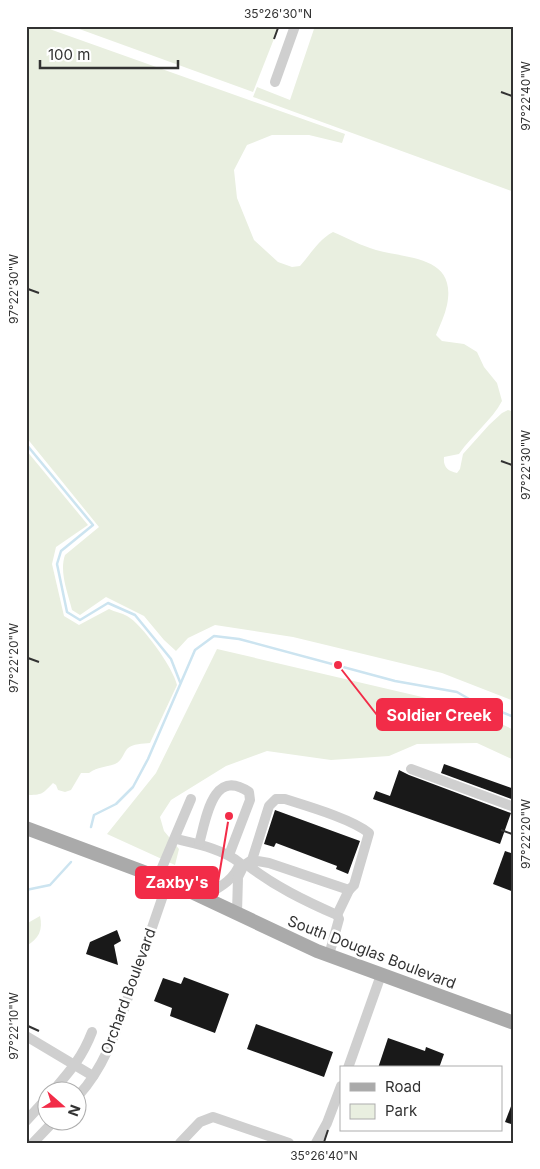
<svg xmlns="http://www.w3.org/2000/svg" width="540" height="1169" font-family="Inter,sans-serif">
<rect width="100%" height="100%" fill="#fff"/>
<g fill="#e9efe0">
<path d="M26 26H41L345 134 342 143 309 135H272L247 145 234 170 237 198 254 240 278 262 292 267 300 266C311 254 318 240 333 232 347 238 362 246 376 250 409 259 457 256 447 305 445 315 440 325 436 335L442 341 464 344 477 352 484 367 497 383 502 401C492 420 472 435 459 454L444 457C443 467 448 471 457 473L460 469 463 454 489 425 502 413 508 410 514 412V701L442 673 293 637 215 625 188 638 176 651 164 640 144 616 106 597 80 615 72 610C68 593 59 572 65 555L99 527 26 437Z"/>
<polygon points="71,26 279,26 253,92"/>
<polygon points="315,26 514,26 514,192 253,97 257,87 290,100"/>
<path d="M26 450 88 525 56 547 52 564 64 616 79 625 109 609C115 612 122 613 127 616 142 624 174 669 177 685L150 743C143 744 133 743 127 749 123 754 122 761 115 764 104 768 99 766 89 773H81L71 790 65 792 58 790 56 785 53 783C42 794 43 795 26 795Z"/>
<polygon points="217,649 465,707 514,730 514,760 477,743 417,744 389,756 331,760 267,751 226,766 171,800 160,817 164,831 179,849 175,865 107,834 156,773"/>
<path d="M40 916C43 930 39 939 26 946V924Z"/>
</g>
<g fill="none" stroke-linecap="round" stroke-linejoin="round">
<g stroke="#cce4f0" stroke-width="2.5">
<polyline points="26,444 93,525 61,551 57,564 67,612 80,620 108,603 135,615 171,659 180,682"/>
<polyline points="91,827 94,815 116,804 133,787 148,759 195,650 214,636 239,639 395,681 457,692 483,707 494,709 514,717"/>
<polyline points="26,890 50,885 71,862"/>
</g>
</g>
<g fill="#191919">
<polygon points="444,764 514,789 514,800 441,773"/>
<polygon points="399,770 409,775 511,813 500,844 373,799 376,791 390,796"/>
<polygon points="275,810 360,841 348,874 336,869 337,866 276,843 274,847 264,844"/>
<polygon points="505,851 514,854 514,892 493,884"/>
<polygon points="117,930 121,941 114,945 118,965 86,954 90,942"/>
<polygon points="184,977 229,994 215,1033 170,1016 172,1008 154,1001 163,978 181,984"/>
<polygon points="256,1024 333,1052 324,1077 247,1049"/>
<polygon points="388,1038 425,1051 426,1047 444,1054 439,1068 378,1068"/>
<polygon points="513,1101 514,1101 514,1125 505,1122"/>
</g>
<g fill="none" stroke-linecap="round" stroke-linejoin="round">
<g stroke="#cfcfcf" stroke-width="10">
<polyline points="275,82 295,26"/>
<polyline points="411,769 514,807"/>
<path d="M176 839C197 844 223 849 240 863 234 881 218 888 203 897"/>
<path d="M199 844C206 820 212 767 249 792L250 800 229 855"/>
<path d="M252 860 269 806 276 799H285C307 806 352 819 369 833L354 885 349 890 269 863 252 860 246 864C274 886 305 901 337 915L339 919 329 955"/>
<polyline points="158,877 191,799"/>
<polyline points="237,913 238,877 242,869"/>
<polyline points="337,915 349,890"/>
<polyline points="26,1036 93,1076"/>
<polyline points="348,1068 381,975"/>
<path d="M52 1092C70 1071 82 1058 92 1032"/>
<path d="M78 1096C107 1065 119 1022 133 983 145 949 156 915 168 881"/>
<polyline points="26,1121 48,1097"/>
<polyline points="33,1143 53,1122"/>
<polyline points="180,1143 200,1122 213,1117 289,1143"/>
<polyline points="316,1143 327,1123 341,1086"/>
</g>
<polyline stroke="#aaa" stroke-width="14" points="26,828 168,881 317,951 514,1023"/>
</g>
<path fill="none" stroke="#323232" stroke-width="2" d="M274 39 278 28M501 92 512 96M28 289 39 293M501 461 512 465M28 658 39 662M501 830 512 834M28 1026 39 1031M324 1142 328 1130"/>
<g text-anchor="middle" dominant-baseline="central" stroke-width="5" stroke-linejoin="round" paint-order="stroke">
<g font-size="15" fill="#323232" stroke="#fff">
<text transform="translate(372 952) rotate(21)">South Douglas Boulevard</text>
<text transform="translate(128 991) rotate(-70)">Orchard Boulevard</text>
</g>
</g>
<path fill="none" stroke="#f22c48" stroke-width="2" d="M338 665L377 715M229 816L218 882"/>
<g fill="#f22c48" stroke="#fff" stroke-width="2">
<circle cx="338" cy="665" r="5"/>
<circle cx="229" cy="816" r="5"/>
</g>
<g fill="#f22c48" stroke="#f22c48" stroke-width="2">
<rect x="377" y="699" width="125" height="31" rx="5"/>
<rect x="136" y="867" width="82" height="31" rx="5"/>
</g>
<g font-size="16" text-anchor="middle" font-weight="bold" fill="#fff">
<text x="439" y="721">Soldier Creek</text>
<text x="177" y="888">Zaxby's</text>
</g>
<rect width="540" height="1169" fill="none" stroke="#ffffff" stroke-width="55"/>
<rect x="340" y="1066" width="162" height="65" fill="#ffffff" stroke="#adadad"/>
<rect x="350" y="1083" width="25" height="8" fill="#aaaaaa" stroke="#adadad"/>
<text x="385" y="1092" font-size="15" fill="#323232">Road</text>
<rect x="350" y="1104" width="25" height="15" fill="#e9efe0" stroke="#adadad"/>
<text x="385" y="1116" font-size="15" fill="#323232">Park</text>
<g transform="translate(62 1106) rotate(110)"><circle r="24" fill="#ffffff" stroke="#adadad"/>
<path d="M0-4L9 19L0 12L-9 19Z" fill="#f22c48"/>
<text y="-8" font-size="14" font-weight="bold" text-anchor="middle" fill="#323232">N</text>
</g>
<path d="M40 60v8h138v-8" fill="none" stroke="#323232" stroke-width="2.5"/>
<text x="48" y="60" font-size="15" fill="#323232" stroke="#ffffff" stroke-width="4" paint-order="stroke">100 m</text>
<rect x="28" y="28" width="484" height="1114" fill="none" stroke="#323232" stroke-width="2"/>
<g font-size="12" text-anchor="middle" fill="#323232">
<text x="278" y="18">35°26'30"N</text>
<text transform="translate(526 96) rotate(-90)" y="4">97°22'40"W</text>
<text transform="translate(14 289) rotate(-90)" y="4">97°22'30"W</text>
<text transform="translate(526 465) rotate(-90)" y="4">97°22'30"W</text>
<text transform="translate(14 658) rotate(-90)" y="4">97°22'20"W</text>
<text transform="translate(526 834) rotate(-90)" y="4">97°22'20"W</text>
<text transform="translate(14 1026) rotate(-90)" y="4">97°22'10"W</text>
<text x="324" y="1160">35°26'40"N</text>
</g>
</svg>
